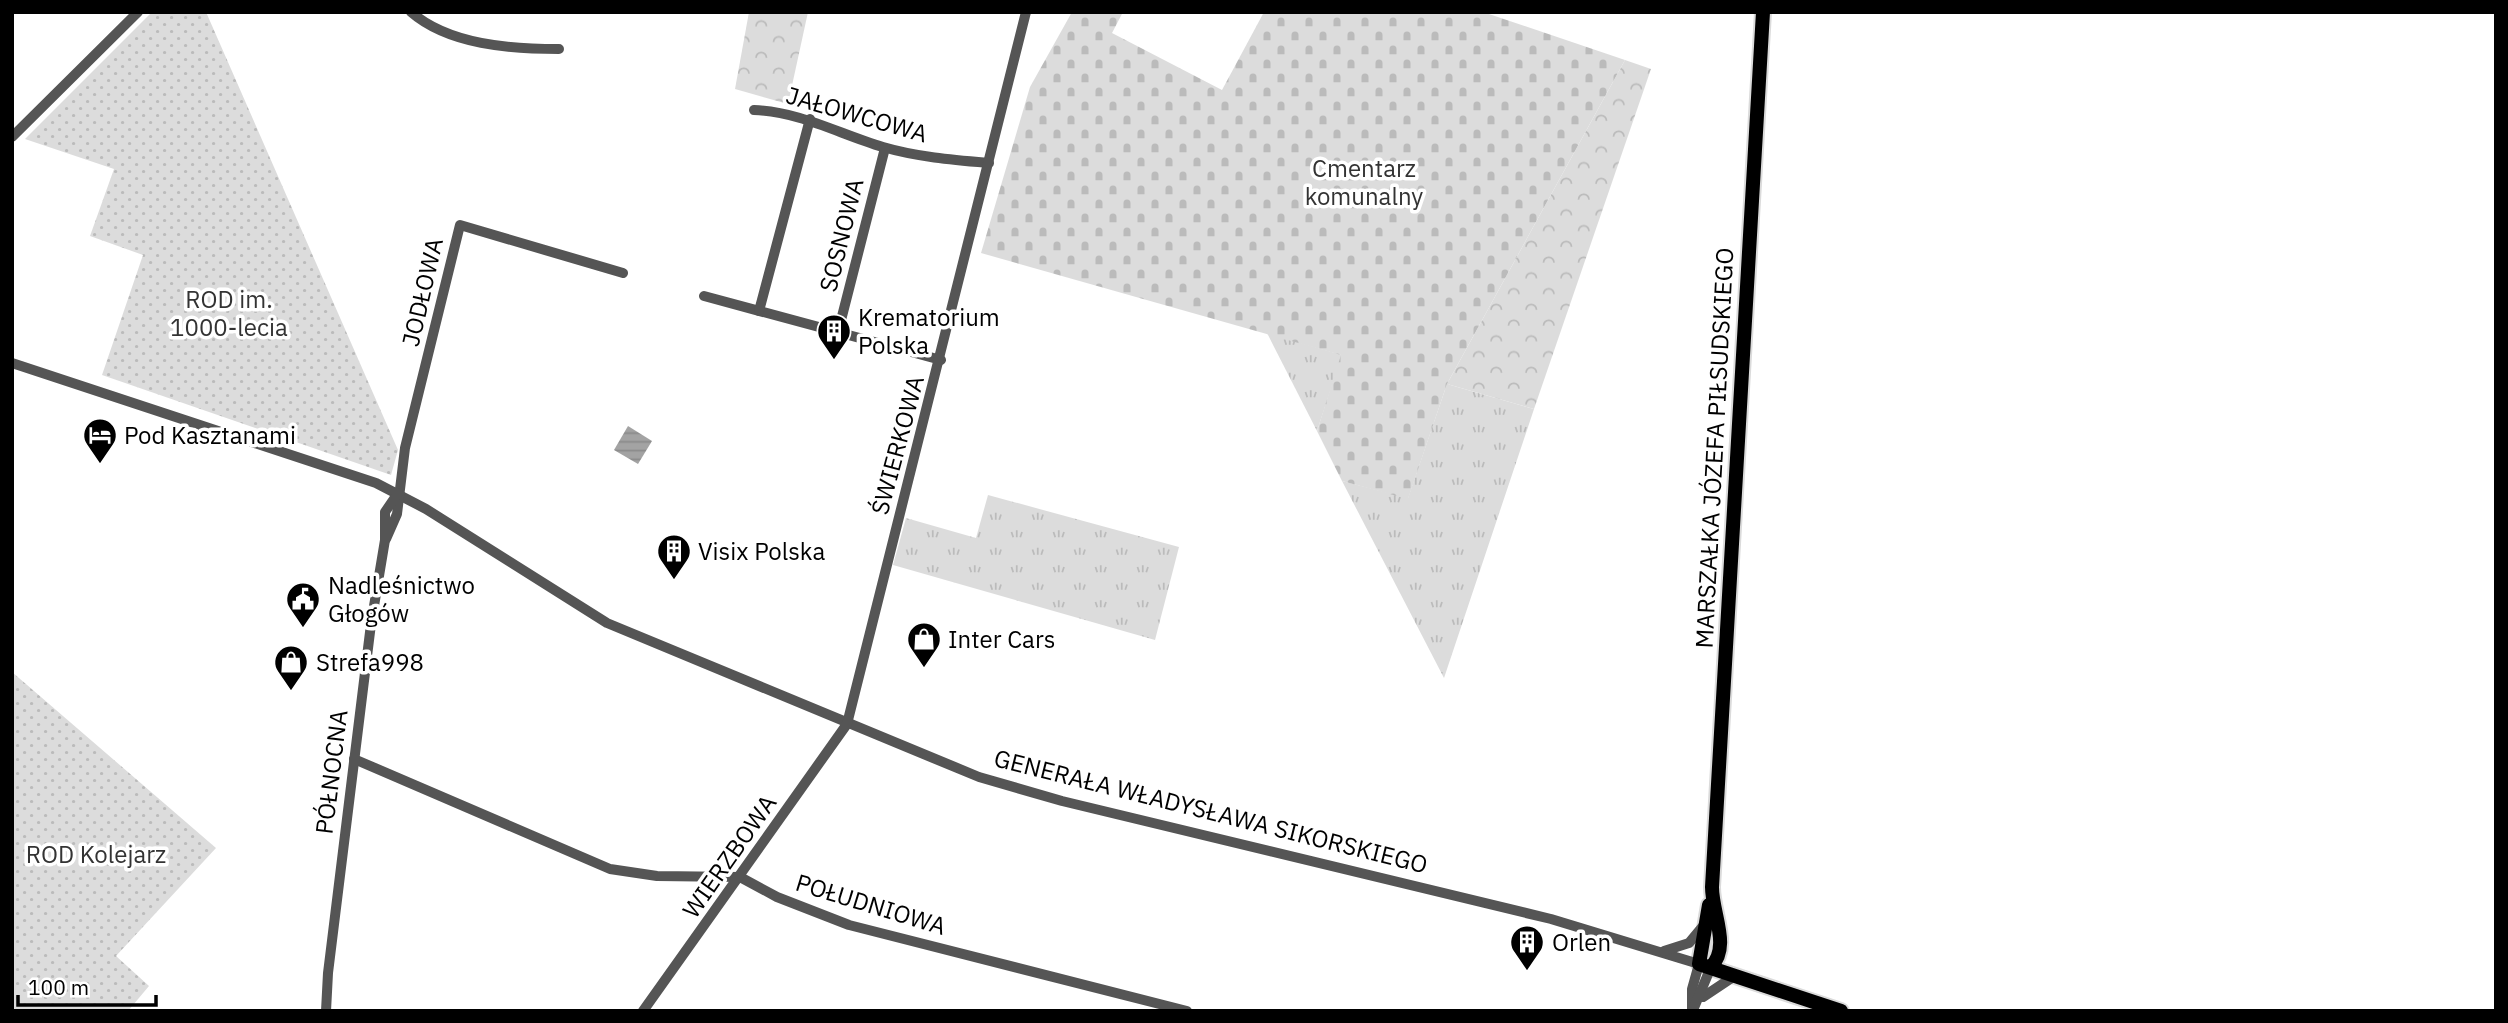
<svg xmlns="http://www.w3.org/2000/svg" width="2508" height="1023" font-family="'IBM Plex Sans',sans-serif">
<defs>
<pattern id="grass-tufts" width="24" height="20" patternUnits="userSpaceOnUse" patternTransform="scale(1.75)"><rect width="24" height="20" fill="#dcdcdc"/><path d="M3 7l-1-3M5 7V3M7 7l1-3M15 17l-1-3M17 17v-4M19 17l1-3" fill="none" stroke="#bbb"/></pattern>
<pattern id="forest-crowns" width="20" height="18" patternUnits="userSpaceOnUse" patternTransform="scale(1.75)"><rect width="20" height="18" fill="#dcdcdc"/><path d="M2 6a3 3 0 1 1 6 0M12 15a3 3 0 1 1 6 0" fill="none" stroke="#bbb"/></pattern>
<pattern id="cemetery-stones" width="16" height="16" patternUnits="userSpaceOnUse" patternTransform="scale(1.75)"><rect width="16" height="16" fill="#dcdcdc"/><path d="M2 7V4a2 2 0 0 1 4 0v3zM10 15v-3a2 2 0 0 1 4 0v3z" fill="#bbb"/></pattern>
<pattern id="garden-dots" width="8" height="8" patternUnits="userSpaceOnUse" patternTransform="scale(1.75)"><rect width="8" height="8" fill="#dcdcdc"/><path d="M2 2h.1M6 6h.1" fill="none" stroke="#bbb" stroke-width="1.8" stroke-linecap="round"/></pattern>
<pattern id="water-rules" width="6" height="5" patternUnits="userSpaceOnUse" patternTransform="scale(1.75)"><rect width="6" height="5" fill="#a3a3a3"/><path d="M0 2.5h6" fill="none" stroke="#8b8b8b"/></pattern>
</defs>
<rect width="100%" height="100%" fill="#fff"/>
<g fill="url(#grass-tufts)">
<polygon points="1267,333 1342,355 1317,431"/>
<polygon points="1447,384 1534,409 1444,678 1342,481 1408,498"/>
<polygon points="988,495 1179,547 1155,640 893,565 906,518 976,538"/>
</g>
<g fill="url(#forest-crowns)">
<polygon points="749,12 808,12 788,104 735,89"/>
<polygon points="1625,60 1651,69 1534,409 1447,384"/>
</g>
<polygon fill="url(#cemetery-stones)" points="1072,12 1123,12 1112,33 1222,90 1264,12 1483,12 1625,60 1447,384 1408,499 1342,481 1317,431 1341,355 981,253 1030,87"/>
<g fill="url(#garden-dots)">
<polygon points="152,12 206,12 398,450 391,475 102,375 143,255 90,236 114,169 25,139"/>
<polygon points="12,672 216,848 116,956 149,986 128,1011 12,1011"/>
</g>
<polygon fill="url(#water-rules)" points="628,426 652,441 638,464 614,450"/>
<g fill="none" stroke-linecap="round" stroke-linejoin="round">
<g stroke="#dbdbdb" stroke-width="18">
<g id="major">
<polyline points="1709,905 1699,964 1841,1011"/>
<path d="M1711 967C1731 946 1712 914 1712 887L1763 12"/>
</g>
</g>
<g stroke="#555" stroke-width="10">
<path d="M411 12C449 45 511 49 559 49"/>
<path d="M754 110C801 112 839 134 883 147 917 157 954 160 989 163"/>
<polyline points="12,137 138,12"/>
<polyline points="704,296 941,360"/>
<polyline points="759,311 810,119"/>
<polyline points="838,332 885,148"/>
<polyline points="12,363 376,483 426,509 607,623 979,777 1062,801 1551,919 1699,964 1692,989 1692,1011"/>
<polyline points="386,539 397,514 405,448 460,225 623,273"/>
<polyline points="354,759 610,869 657,876 740,877 777,897 849,925 1187,1011"/>
<polyline points="1664,951 1689,943 1704,925"/>
<polyline points="1703,997 1736,975"/>
<polyline points="1693,1010 1711,967"/>
<polyline points="326,1011 328,973 371,624 385,540 385,512 398,493"/>
<polyline points="643,1011 847,724 1026,12"/>
</g>
<use href="#major" stroke="#000" stroke-width="14"/>
</g>
<defs>
<g id="building-pin" transform="scale(1.75)"><path d="M0 17L-7.5 6A9.5 9.5 0 1 1 7.5 6Z" fill="#000" stroke="#fff"/><path d="M-4-6H4V6H1V3H-1V6H-4ZM-2.5-4.3h1.7v1.8h-1.7ZM.8-4.3h1.7v1.8H.8ZM-2.5-1h1.7V.8h-1.7ZM.8-1h1.7V.8H.8Z" fill="#fff"/></g>
<g id="hotel-pin" transform="scale(1.75)"><path d="M0 17L-7.5 6A9.5 9.5 0 1 1 7.5 6Z" fill="#000" stroke="#fff"/><path d="M-6-4.5h1.5V1H6V5H4.5V3h-9V5H-6ZM-4 0a1.8 1.8 0 1 1 3.6 0ZM.5 0V-2.5h3Q6-2.5 6 0Z" fill="#fff"/></g>
<g id="civic-pin" transform="scale(1.75)"><path d="M0 17L-7.5 6A9.5 9.5 0 1 1 7.5 6Z" fill="#000" stroke="#fff"/><path d="M-.6-6.5H3V-4.5H.6V-3L4-1V1h2V6H-6V1h2V-1L-.6-3ZM-1.2 2.5V6h2.4V2.5Z" fill="#fff"/></g>
<g id="shop-pin" transform="scale(1.75)"><path d="M0 17L-7.5 6A9.5 9.5 0 1 1 7.5 6Z" fill="#000" stroke="#fff"/><path d="M-5-2.5h2.3a2.7 3.5 0 0 1 5.4 0H5L5.5 6h-11ZM-1.5-2.5h3a1.5 2.3 0 0 0-3 0Z" fill="#fff"/></g>
</defs>
<g fill-rule="evenodd">
<use href="#building-pin" x="834" y="331"/>
<use href="#hotel-pin" x="100" y="435"/>
<use href="#building-pin" x="674" y="551"/>
<use href="#civic-pin" x="303" y="599"/>
<use href="#shop-pin" x="924" y="639"/>
<use href="#shop-pin" x="291" y="662"/>
<use href="#building-pin" x="1527" y="942"/>
</g>
<g text-anchor="middle" dominant-baseline="central" stroke-width="7" stroke-linejoin="round" paint-order="stroke">
<g font-size="24" fill="#000" stroke="#fff">
<text transform="translate(857 114) rotate(16)">JAŁOWCOWA</text>
<text transform="translate(841 235) rotate(-76)">SOSNOWA</text>
<text transform="translate(422 292) rotate(-77)">JODŁOWA</text>
<text transform="translate(897 445) rotate(-75)">ŚWIERKOWA</text>
<text transform="translate(1714 448) rotate(-87)">MARSZAŁKA JÓZEFA PIŁSUDSKIEGO</text>
<text transform="translate(331 772) rotate(-83)">PÓŁNOCNA</text>
<text transform="translate(1211 811) rotate(14)">GENERAŁA WŁADYSŁAWA SIKORSKIEGO</text>
<text transform="translate(729 856) rotate(-55)">WIERZBOWA</text>
<text transform="translate(871 904) rotate(17)">POŁUDNIOWA</text>
</g>
<g font-size="24" fill="#333" stroke="#fff">
<text x="1364" y="168">Cmentarz<tspan x="1364" dy="28">komunalny</tspan></text>
<text x="229" y="299">ROD im.<tspan x="229" dy="28">1000-lecia</tspan></text>
<text x="96" y="854">ROD Kolejarz</text>
</g>
<g font-size="24" fill="#000" stroke="#fff" text-anchor="start">
<text x="858" y="317">Krematorium<tspan x="858" dy="28">Polska</tspan></text>
<text x="124" y="435">Pod Kasztanami</text>
<text x="698" y="551">Visix Polska</text>
<text x="328" y="585">Nadleśnictwo<tspan x="328" dy="28">Głogów</tspan></text>
<text x="948" y="639">Inter Cars</text>
<text x="316" y="662">Strefa998</text>
<text x="1552" y="942">Orlen</text>
</g>
</g>
<rect width="2508" height="1023" fill="none" stroke="#000000" stroke-width="28"/>
<path d="M18 995v10h138v-10" fill="none" stroke="#000000" stroke-width="3.5"/>
<text x="28" y="995" font-size="21" fill="#000000" stroke="#ffffff" stroke-width="5" paint-order="stroke">100 m</text>
</svg>
